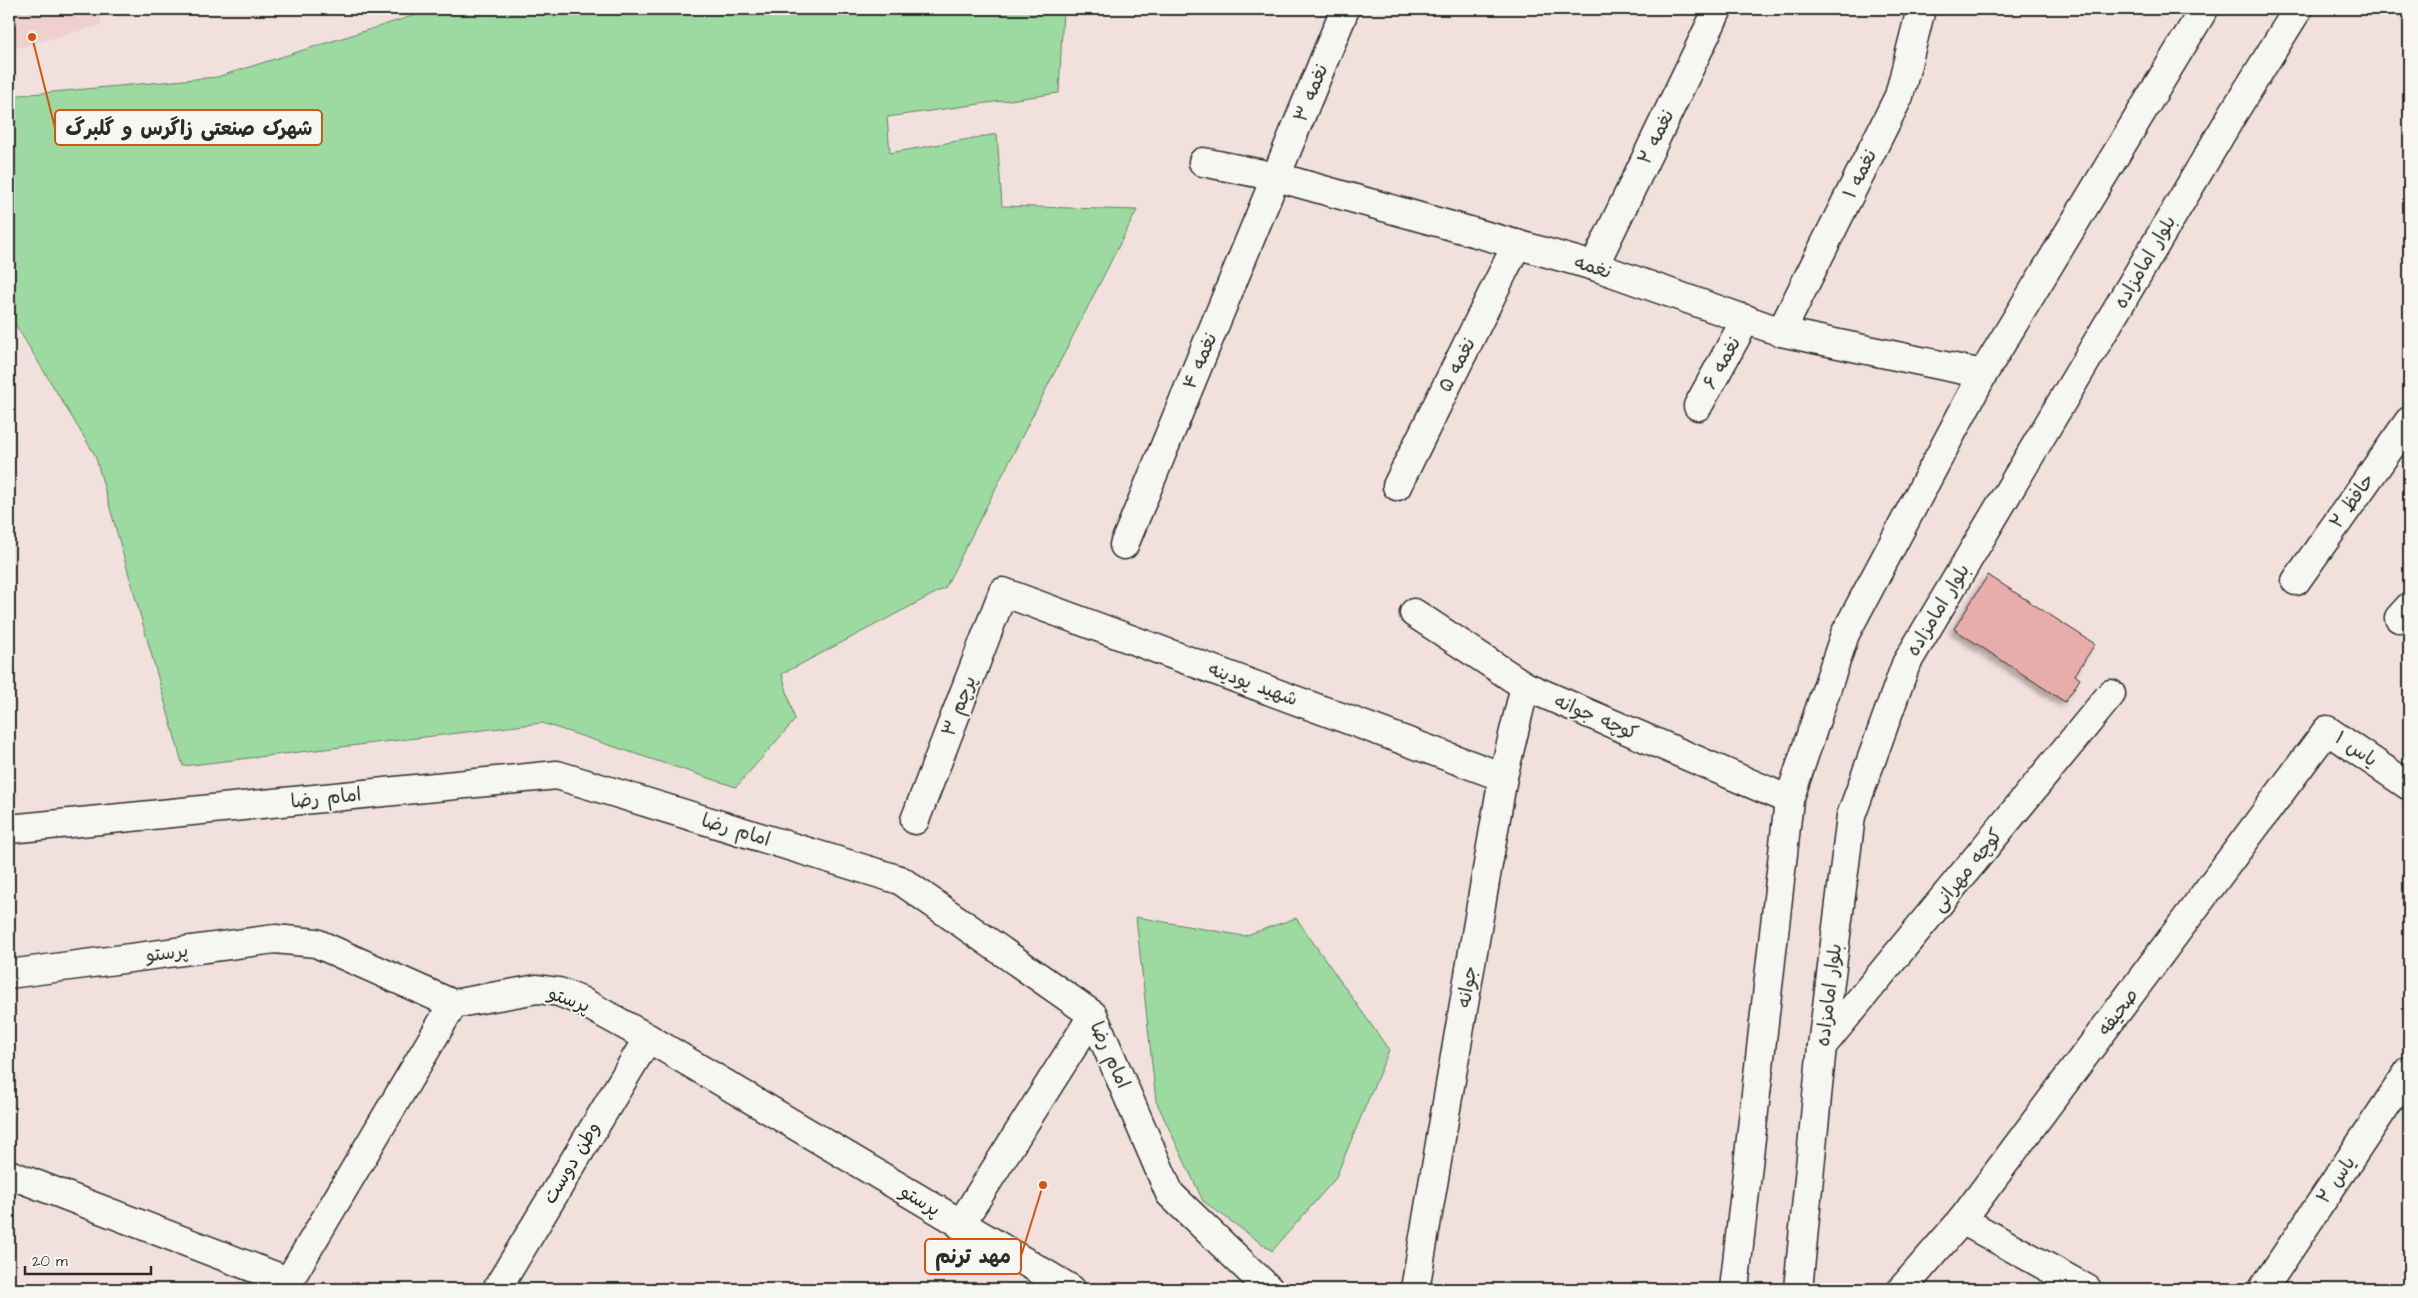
<svg xmlns="http://www.w3.org/2000/svg" width="2418" height="1298" font-family="'Architects Daughter','Playpen Sans Arabic',sans-serif">
<defs>
<filter id="shadow"><feDropShadow dx="-4.5" dy="4.5" stdDeviation="2.5" flood-color="#0004"/></filter>
</defs>
<rect width="100%" height="100%" fill="#f2e0dd"/>
<filter id="ink" filterUnits="userSpaceOnUse"><feTurbulence type="fractalNoise" baseFrequency=".02" numOctaves="2"/><feDisplacementMap in="SourceGraphic" scale="10" xChannelSelector="R" yChannelSelector="G"/><feConvolveMatrix kernelMatrix="1 2 1 2 8 2 1 2 1" color-interpolation-filters="sRGB"/></filter>
<g filter="url(#ink)">
<polygon fill="#efd0ce" points="9,9 101,9 101,25 9,50"/>
<g fill="#9cdaa1" stroke="#648266">
<polygon points="435,9 1063,9 1059,93 887,117 890,153 997,134 1002,206 1137,210 945,588 782,674 795,720 736,787 542,723 183,766 95,455 9,314 9,96 217,77"/>
<polygon points="1136,917 1244,936 1296,918 1389,1050 1335,1179 1272,1251 1203,1201 1156,1101"/>
</g>
<polygon fill="#e8acab" stroke="#2b2b2b" filter="url(#shadow)" points="1988,575 2095,644 2075,675 2080,679 2065,702 1954,629"/>
<g fill="none" stroke-linecap="round" stroke-linejoin="round">
<g stroke="#2b2b2b" stroke-width="31">
<g id="minor">
<polyline points="1203,162 1277,177 1594,266 1781,332 1983,374"/>
<polyline points="1594,266 1718,9"/>
<polyline points="1781,332 1899,96 1921,9"/>
<polyline points="1698,406 1746,319"/>
<polyline points="1397,486 1517,244"/>
<polyline points="1124,545 1345,9"/>
<polyline points="2296,581 2409,421"/>
<polyline points="1414,613 1525,686 1789,800"/>
<polyline points="2399,618 2409,607"/>
<polyline points="915,820 1003,592 1503,777"/>
<polyline points="9,829 557,775 900,880 1093,1015 1170,1194 1269,1289"/>
<polyline points="9,974 275,939 316,943 453,1004 537,989 559,992 581,1001 648,1038 1071,1289"/>
<polyline points="1822,1046 2111,694"/>
<polyline points="9,1174 288,1281"/>
<polyline points="1962,1220 2087,1289"/>
<polyline points="960,1225 1093,1015"/>
<polyline points="284,1289 453,1004"/>
<polyline points="497,1289 648,1038"/>
<polyline points="1415,1289 1503,777 1525,686"/>
<polyline points="1902,1289 1962,1220 2327,730 2409,786"/>
<polyline points="2263,1289 2409,1071"/>
</g>
</g>
<g stroke="#2b2b2b" stroke-width="31">
<g id="secondary">
<polyline points="1734,1289 1789,800 1845,634 1983,374 2204,9"/>
<polyline points="1798,1289 1822,1046 1851,816 1906,664 2234,112 2298,9"/>
</g>
</g>
<use href="#minor" stroke="#f6f6f2" stroke-width="28"/>
<use href="#secondary" stroke="#f6f6f2" stroke-width="28"/>
</g>
</g>
<g text-anchor="middle" dominant-baseline="central" stroke-width="4" stroke-linejoin="round" paint-order="stroke">
<g font-size="19" fill="#2b2b2b" stroke="#f6f6f2">
<text transform="translate(1311 93) rotate(-68)">نغمه ۳</text>
<text transform="translate(1656 137) rotate(-64)">نغمه ۲</text>
<text transform="translate(1860 174) rotate(-64)">نغمه ۱</text>
<text transform="translate(2145 262) rotate(-60)">بلوار امامزاده</text>
<text transform="translate(1593 267) rotate(18)">نغمه</text>
<text transform="translate(1200 361) rotate(-67)">نغمه ۴</text>
<text transform="translate(1722 363) rotate(-61)">نغمه ۶</text>
<text transform="translate(1457 365) rotate(-63)">نغمه ۵</text>
<text transform="translate(2352 501) rotate(-55)">حافظ ۲</text>
<text transform="translate(1938 610) rotate(-59)">بلوار امامزاده</text>
<text transform="translate(1253 684) rotate(20)">شهید پودینه</text>
<text transform="translate(959 706) rotate(-69)">پرچم ۳</text>
<text transform="translate(1596 717) rotate(23)">کوچه جوانه</text>
<text transform="translate(2356 749) rotate(34)">یاس ۱</text>
<text transform="translate(326 798) rotate(-6)">امام رضا</text>
<text transform="translate(736 830) rotate(17)">امام رضا</text>
<text transform="translate(1967 870) rotate(-51)">کوچه مهرانی</text>
<text transform="translate(167 953) rotate(-7)">پرستو</text>
<text transform="translate(1467 987) rotate(-80)">جوانه</text>
<text transform="translate(1829 995) rotate(-83)">بلوار امامزاده</text>
<text transform="translate(569 1000) rotate(20)">پرستو</text>
<text transform="translate(2118 1012) rotate(-53)">صحیفه</text>
<text transform="translate(1110 1055) rotate(66)">امام رضا</text>
<text transform="translate(572 1163) rotate(-59)">وطن دوست</text>
<text transform="translate(2336 1180) rotate(-56)">یاس ۲</text>
<text transform="translate(920 1201) rotate(31)">پرستو</text>
</g>
</g>
<path fill="none" stroke="#d5540f" stroke-width="2" d="M32 37L55 128M1043 1185L1021 1256"/>
<g fill="#d5540f" stroke="#f6f6f2" stroke-width="2">
<circle cx="32" cy="37" r="5"/>
<circle cx="1043" cy="1185" r="5"/>
</g>
<g fill="#f6f6f2" stroke="#d5540f" stroke-width="2">
<rect x="55" y="110" width="267" height="35" rx="5"/>
<rect x="925" y="1239" width="96" height="35" rx="5"/>
</g>
<g font-size="20" text-anchor="middle" font-weight="bold" fill="#2b2b2b">
<text x="189" y="135">شهرک صنعتی زاگرس و گلبرگ</text>
<text x="973" y="1263">مهد ترنم</text>
</g>
<rect width="2418" height="1298" fill="none" stroke="#f6f6f2" stroke-width="30"/>
<rect x="15" y="15" width="2388" height="1268" fill="none" stroke="#2b2b2b" stroke-width="2" filter="url(#ink)"/>
<path d="M25 1266v8h126v-8" fill="none" stroke="#2b2b2b" stroke-width="2.5"/>
<text x="32" y="1266" font-size="15" fill="#2b2b2b" stroke="#f6f6f2" stroke-width="4" paint-order="stroke">20 m</text>
</svg>
